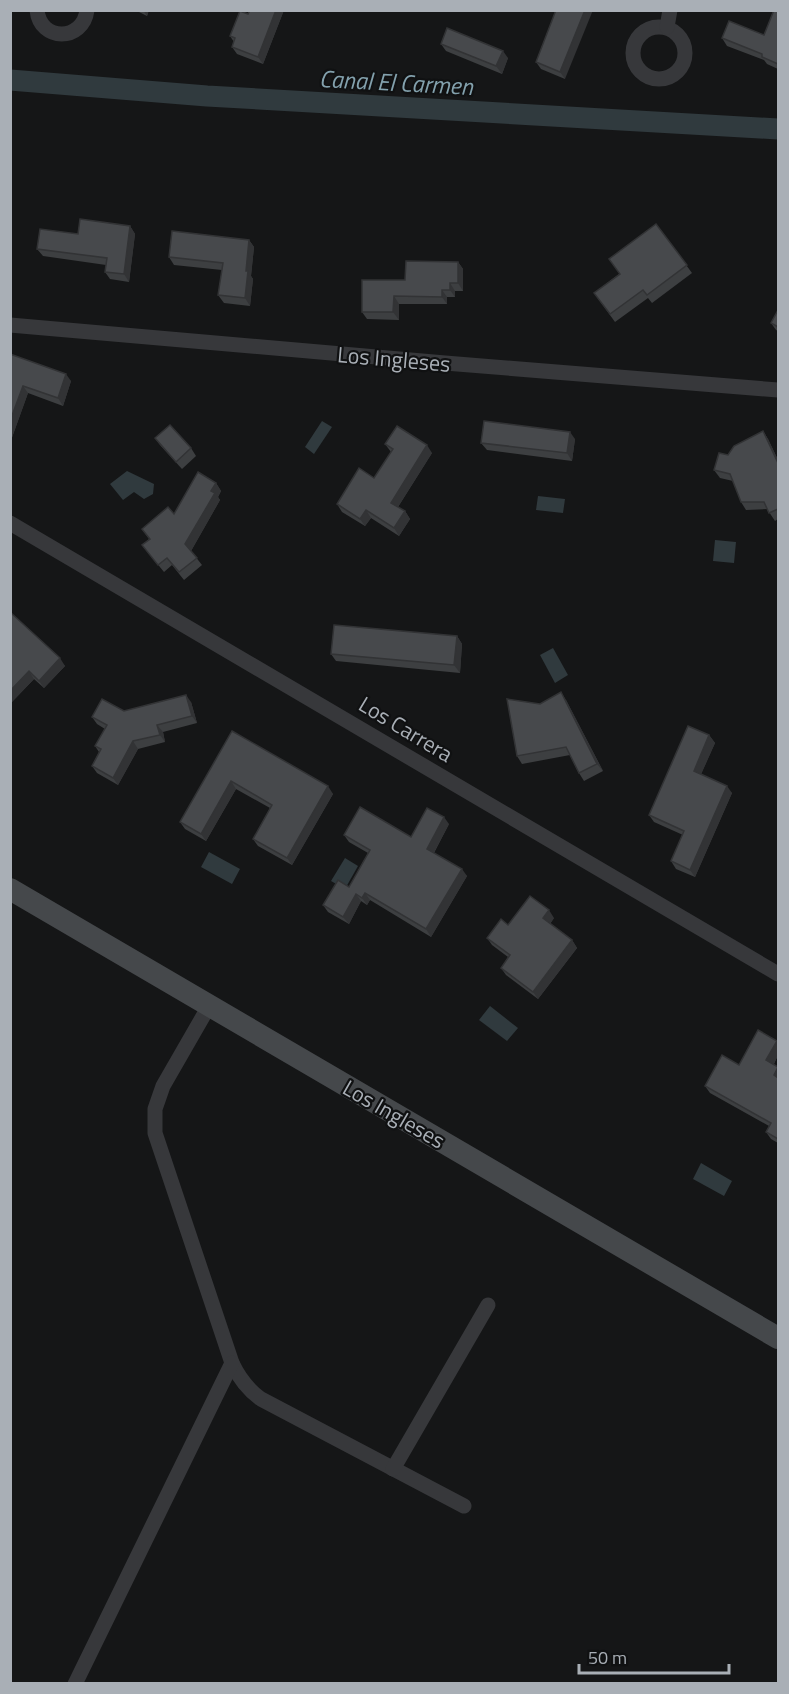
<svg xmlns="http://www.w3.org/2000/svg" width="789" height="1694" font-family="'Titillium Web',sans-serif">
<rect width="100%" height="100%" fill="#151617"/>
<g fill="#303a3e">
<polygon points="322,421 332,427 314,454 305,447"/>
<polygon points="127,471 154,484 153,494 144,499 134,492 123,500 110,484"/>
<polygon points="538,496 565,499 563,513 536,510"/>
<polygon points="715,540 736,542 734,563 713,561"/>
<polygon points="553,648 568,675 555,683 540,655"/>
<polygon points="209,852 240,869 232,884 201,867"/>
<polygon points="345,858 358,866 345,889 331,881"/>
<polygon points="490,1006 518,1028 507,1041 479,1020"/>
<polygon points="701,1163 732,1181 724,1196 693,1179"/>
</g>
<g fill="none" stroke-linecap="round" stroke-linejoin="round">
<polyline stroke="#303a3e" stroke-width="21" points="10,80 207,96 778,129"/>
<g stroke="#37383b" stroke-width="15">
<path d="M37 10C40 42 83 42 87 10"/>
<circle cx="659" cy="53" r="26"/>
<polyline points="667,27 670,10"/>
<polyline points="10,325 445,363 778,390"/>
<polyline points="10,523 778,974"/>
<path d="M209 1006 163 1086 155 1109V1133L232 1363C239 1378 247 1389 261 1399L464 1506"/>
<polyline points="393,1469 488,1305"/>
<polyline points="75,1684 232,1363"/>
</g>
<polyline stroke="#45484b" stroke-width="22" points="10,889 778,1338"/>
</g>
<g fill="#3d3f41">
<polygon points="135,10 149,10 147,16"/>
<polygon points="250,10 284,10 263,64 237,54 232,47 234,42 230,36 248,14"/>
<polygon points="556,10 565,79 541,69 536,62"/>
<polygon points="778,10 778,69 767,64 764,60 727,46 722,38 764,35"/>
<polygon points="441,44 508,58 502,74 446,51"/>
<polygon points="656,224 692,273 652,303 648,298 615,322 594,293 619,274"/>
<polygon points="130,226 135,234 129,282 110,279 105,272 106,265 43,256 37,249 78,234"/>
<polygon points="249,240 254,247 251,276 253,279 250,306 224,303 218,295 222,270 174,265 169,257"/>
<polygon points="458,262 463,269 463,291 455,291 455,297 447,297 447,304 399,304 399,320 367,319 362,312 405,280"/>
<polygon points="778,310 778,331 776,330 771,323"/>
<polygon points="10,354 71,381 63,406 28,393 10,443"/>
<polygon points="763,431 768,439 778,460 778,519 775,521 767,509 746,510 741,502 733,481 720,478 714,470 728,455"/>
<polygon points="155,438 191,448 196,456 182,469 160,445"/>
<polygon points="575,439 572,461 487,450 481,443"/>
<polygon points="385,444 432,453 398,507 405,511 410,519 399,536 371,518 365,526 342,512 337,504 374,478 391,452"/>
<polygon points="216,483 221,491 218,497 220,500 191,551 202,565 184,580 172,565 164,572 142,545 149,539 142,529 174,514"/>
<polygon points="10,612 65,666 44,688 34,679 10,704"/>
<polygon points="457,636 462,644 460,673 336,661 331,654"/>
<polygon points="566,700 603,771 584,781 579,773 570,755 522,764 517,756 540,704"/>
<polygon points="191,702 197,723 163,732 165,742 138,749 118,785 97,773 92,766 99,752 95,746 105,729 97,724 92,717 124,711"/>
<polygon points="232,731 333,794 292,865 258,846 253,839 270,808 236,789 206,841 185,829 180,822"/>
<polygon points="709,735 715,743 701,774 732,793 695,877 676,869 671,861 683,835 654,822 649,815"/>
<polygon points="449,824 434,853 467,876 431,937 370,900 367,905 361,901 349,924 328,912 323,905 349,887 368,853 349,842 344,835 411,837"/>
<polygon points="554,918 550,924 572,940 577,948 538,999 506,975 501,968 508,957 492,945 487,938 508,925"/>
<polygon points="777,1041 778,1043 778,1055 774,1064 778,1068 778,1143 771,1139 766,1132 769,1126 710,1093 705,1086"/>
</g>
<g fill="#323335">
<polygon points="143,10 149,10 147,16"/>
<polygon points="276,10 284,10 263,64 258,57"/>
<polygon points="585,10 593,10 565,79 560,72"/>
<polygon points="503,51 508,58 502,74 496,66"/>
<polygon points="130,226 135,234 129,282 124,274"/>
<polygon points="249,240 254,247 251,276 253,279 250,306 245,298 246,271"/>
<polygon points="458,262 463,269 463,291 458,283"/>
<polygon points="450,283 455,291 455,297 450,290"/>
<polygon points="442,290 447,297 447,304 442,297"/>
<polygon points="394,296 399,304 399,320 393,312"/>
<polygon points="66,374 71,381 63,406 58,398"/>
<polygon points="23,386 28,393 10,443 10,421"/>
<polygon points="763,431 768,439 778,460 778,463"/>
<polygon points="570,432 575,439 572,461 567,453"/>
<polygon points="427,445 432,453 396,510 391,503"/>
<polygon points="216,483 221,491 218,497 220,500 191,551 185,544"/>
<polygon points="366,510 371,518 365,526 360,519"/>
<polygon points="405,511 410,519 399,536 394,528"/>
<polygon points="457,636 462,644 460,673 454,665"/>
<polygon points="60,658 65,666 44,688 39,681"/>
<polygon points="29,671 34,679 10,704 10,691"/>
<polygon points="561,692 566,700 603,771 597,764"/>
<polygon points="186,695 191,702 197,723 192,716"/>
<polygon points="157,725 163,732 165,742 160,735"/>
<polygon points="709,735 715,743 699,779 694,771"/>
<polygon points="133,741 138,749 118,785 113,778"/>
<polygon points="231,781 236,789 206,841 201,834"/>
<polygon points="328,786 333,794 292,865 287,858"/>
<polygon points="727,786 732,793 695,877 690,870"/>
<polygon points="444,817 449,824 432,856 427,849"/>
<polygon points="462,869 467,876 431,937 426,929"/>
<polygon points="365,893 370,900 367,905 362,898"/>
<polygon points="356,894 361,901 349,924 343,917"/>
<polygon points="549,910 554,918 548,926 543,918"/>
<polygon points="572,940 577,948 538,999 533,992"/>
<polygon points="777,1041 778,1043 778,1055 772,1068 766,1060"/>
<polygon points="778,1067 778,1082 774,1075"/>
</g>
<g fill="#47494c" stroke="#323335" stroke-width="1.5">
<polygon points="250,10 276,10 258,57 232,47 235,38 230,36 240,11 248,14"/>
<polygon points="556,10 585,10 560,72 536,62"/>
<polygon points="774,10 778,10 778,64 762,57 762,54 722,38 729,21 764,35"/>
<polygon points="447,28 503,51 496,66 441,44"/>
<polygon points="80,219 130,226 124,274 105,272 107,258 37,249 40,229 78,234"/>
<polygon points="656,224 687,265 647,295 643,290 610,314 594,293 620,274 609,259"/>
<polygon points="172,231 249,240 246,271 248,271 245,298 218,295 223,263 169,257"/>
<polygon points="406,261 458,262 458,283 450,283 450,290 442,290 442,297 394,296 393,312 362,312 362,280 405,280"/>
<polygon points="778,310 778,327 771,323"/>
<polygon points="10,354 66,374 58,398 23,386 10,421"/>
<polygon points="484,421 570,432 567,453 481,443"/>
<polygon points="170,425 191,448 176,462 155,438"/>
<polygon points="397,426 427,445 391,503 405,511 394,528 366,510 360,519 337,504 359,468 374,478 393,449 385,444"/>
<polygon points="763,431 778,463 778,509 769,513 764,502 741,502 730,474 714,470 719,453 728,455 734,446"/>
<polygon points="198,472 216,483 211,491 215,493 185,544 197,558 179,572 167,558 158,565 142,545 150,539 142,529 168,507 174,514"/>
<polygon points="10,612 60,658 39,681 29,671 10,691"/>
<polygon points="334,625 457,636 454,665 331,654"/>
<polygon points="561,692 597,764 579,773 566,747 517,756 507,699 540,704"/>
<polygon points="186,695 192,716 157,725 160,735 133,741 113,778 92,766 101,749 95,746 107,725 92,717 102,699 124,711"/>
<polygon points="688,726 709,735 694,771 727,786 690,870 671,861 684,831 649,815"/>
<polygon points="232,731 328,786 287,858 253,839 272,805 231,781 201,834 180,822"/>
<polygon points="360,807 411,837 427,808 444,817 427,849 462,869 426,929 365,893 362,898 356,894 343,917 323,905 338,880 349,887 370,850 344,835"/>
<polygon points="530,896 549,910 543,918 572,940 533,992 501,968 510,955 487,938 501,919 508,925"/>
<polygon points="758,1030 777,1041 766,1060 778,1067 774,1075 778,1078 778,1139 766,1132 771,1123 705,1086 722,1055 739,1065"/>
</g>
<g text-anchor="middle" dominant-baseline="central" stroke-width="4.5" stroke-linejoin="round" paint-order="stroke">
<g font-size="22" fill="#a9afb6" stroke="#101112">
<text transform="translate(394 359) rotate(5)">Los Ingleses</text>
<text transform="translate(406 729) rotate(31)">Los Carrera</text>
<text transform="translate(394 1114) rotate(30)">Los Ingleses</text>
</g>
<g font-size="24" font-style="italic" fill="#83a1ad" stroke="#101112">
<text transform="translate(396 82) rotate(3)">Canal El Carmen</text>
</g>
</g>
<rect width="789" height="1694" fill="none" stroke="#a9afb6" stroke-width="24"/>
<path d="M579 1664v9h150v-9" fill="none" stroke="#a9afb6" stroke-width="3"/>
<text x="588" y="1664" font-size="18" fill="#a9afb6" stroke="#101112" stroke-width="4.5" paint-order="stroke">50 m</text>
</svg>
